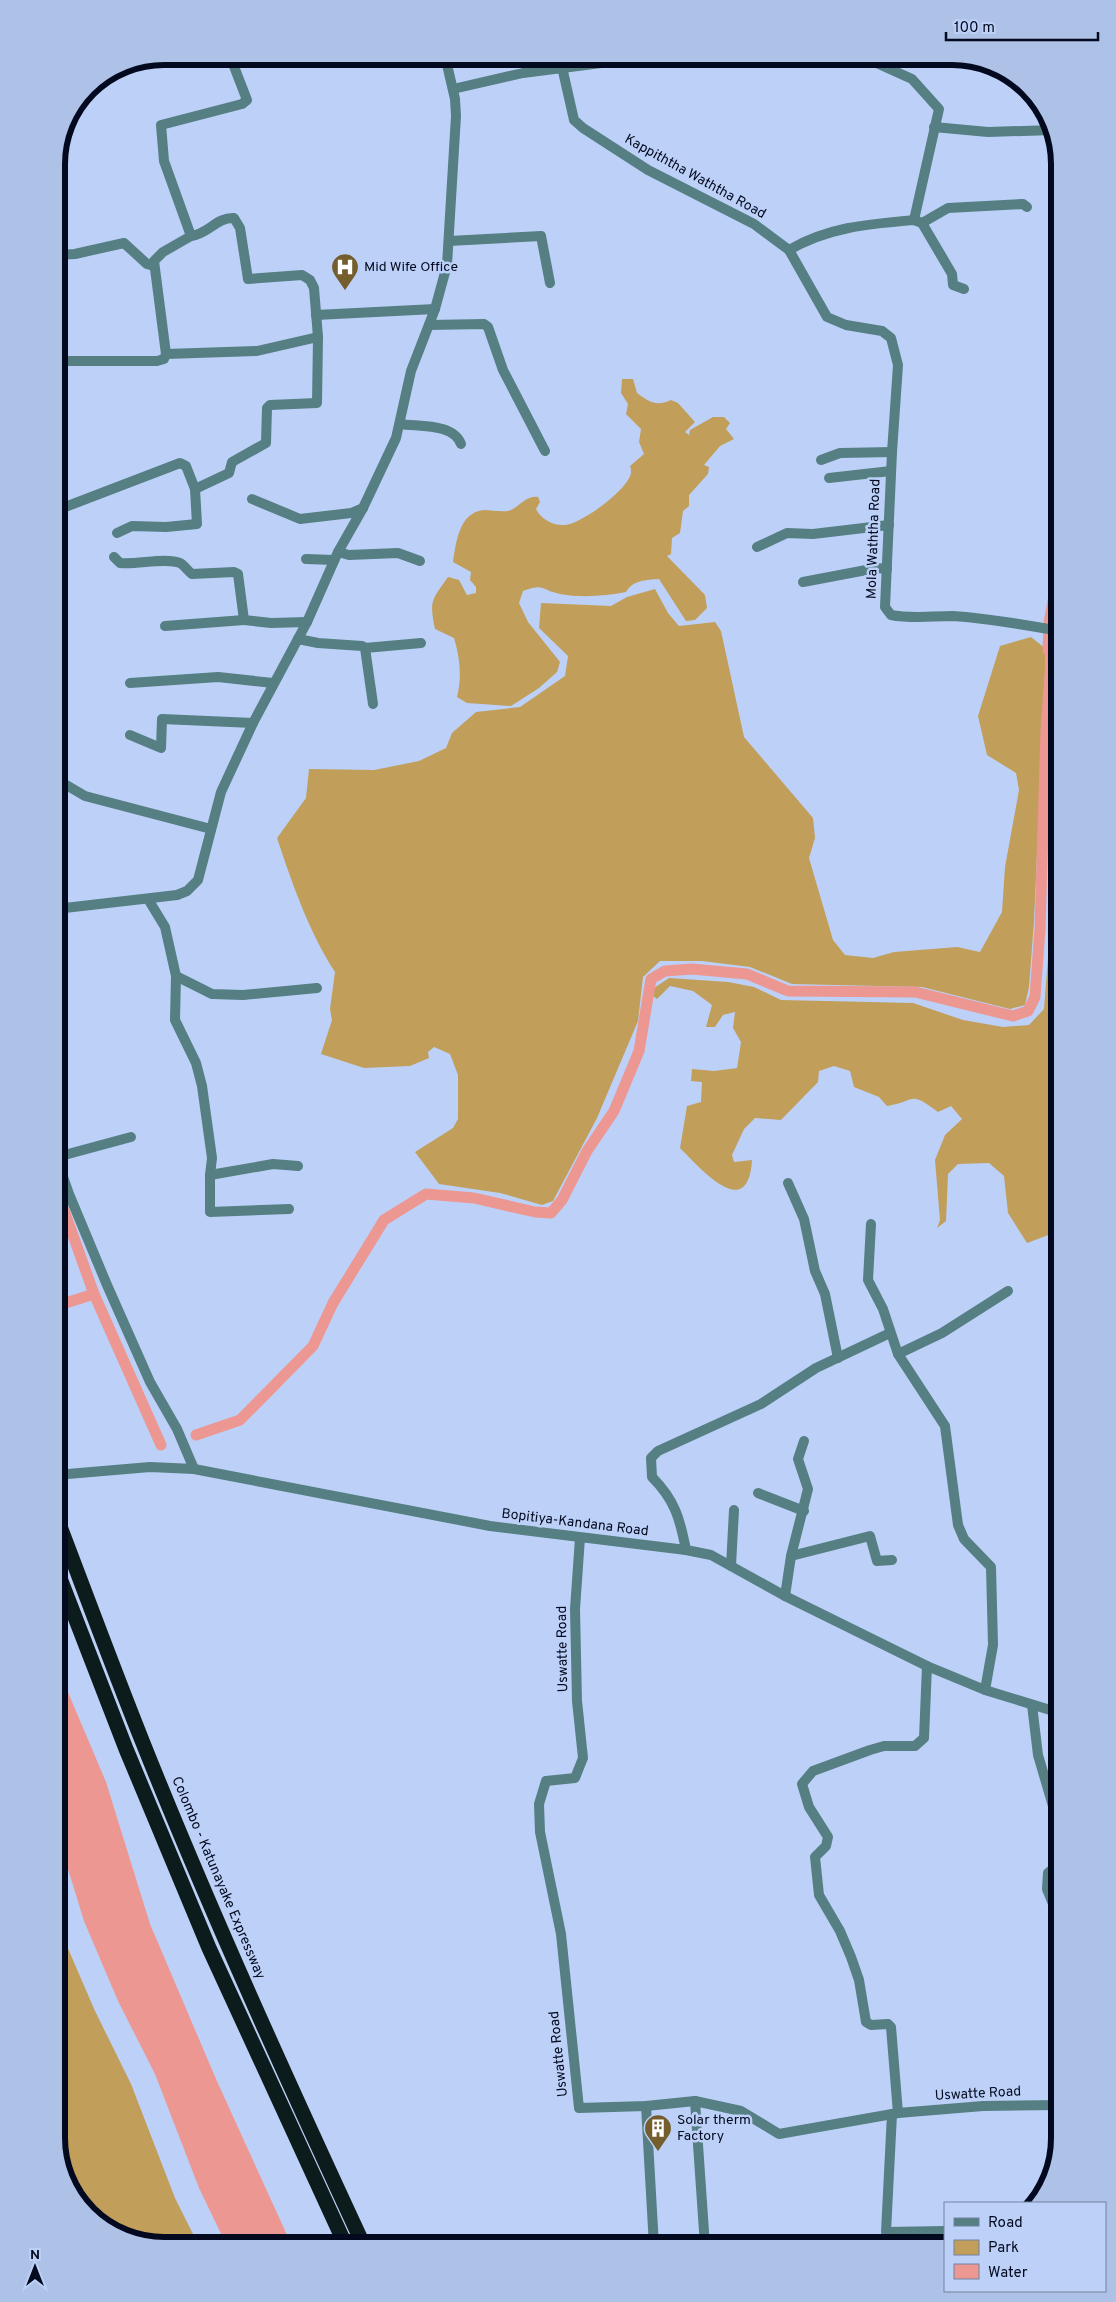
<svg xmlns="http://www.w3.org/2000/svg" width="1116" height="2302" font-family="Overpass,sans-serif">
<rect width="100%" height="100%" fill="#bdd1f8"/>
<g fill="#c19e5a">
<path d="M622 379H633L637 393C650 402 656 407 671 400L678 403 695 422 685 432 689 435 690 430 713 417H724L730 423 726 429 734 439 720 446 704 465 709 467 708 474 689 495V506L683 511 680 533 672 538 671 554 667 556 705 595 707 608 695 620 686 621 659 579C646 580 633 580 626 592 606 596 581 598 560 594 540 590 546 583 523 591L519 603 528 622 560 662 557 672 539 688 511 706 467 703 457 697C462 677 460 658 454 638L435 629C429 600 432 600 448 577L459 580 467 595 476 593V587L470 580 471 572 453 562C456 543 459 512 484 510 492 510 504 513 511 510 521 505 527 495 538 497L540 502 536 509C541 519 553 526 565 525 581 524 628 490 631 473 631 471 631 468 630 466L644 454 639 442 641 429 626 414 628 404 621 393Z"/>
<path d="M655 589 668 613 679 626 715 622 721 631 744 737 813 818 815 838 809 858 833 940 845 955 873 958 894 952 957 947 980 952 1002 912 1005 867 1019 790 1016 773 987 755 978 716 1000 646 1031 637 1046 649 1034 921 1029 987 1025 1005 1010 1009 922 987 792 984 750 967 702 961H660L643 977 638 1021 597 1118 553 1201 542 1205 500 1193 439 1184 415 1152 453 1128 458 1119V1075L450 1054 434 1047 428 1052 429 1058 410 1066 364 1068 321 1054 332 1020 330 1009 335 972C309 932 292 883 277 838L306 798 309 769 374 770 419 761 446 748 452 733 476 712 520 707 565 676 568 656 539 628 541 603 611 606 627 597Z"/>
<path d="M1056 813 1060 814V1237L1051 1234 1027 1243 1008 1213 1004 1176 989 1163 958 1164 948 1174 946 1221 937 1228 940 1220 935 1160 945 1135 962 1119 951 1106 938 1112C908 1090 918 1101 887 1106L879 1097 854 1087 850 1071 834 1066 819 1071 818 1082 781 1120 755 1118 744 1129 732 1155 734 1162 752 1160C748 1224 700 1168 680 1148L687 1106 701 1102 702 1082 691 1081 692 1069 714 1071 737 1068 741 1042 733 1028 735 1012 723 1015 715 1027H706L712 1005 693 991 670 986 657 999 653 996 654 988 669 978 728 982 754 987 781 1000 913 1003 963 1020 1003 1027 1029 1025 1044 1009 1051 919 1047 827Z"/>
<polygon points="56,1928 60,1930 95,2011 131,2084 175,2198 199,2246 157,2246 104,2227 64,2179 56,2138"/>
</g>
<polygon fill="#ec9792" points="56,1664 106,1782 150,1924 216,2079 292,2246 227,2246 199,2188 155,2074 118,2001 84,1921 59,1840 56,1831"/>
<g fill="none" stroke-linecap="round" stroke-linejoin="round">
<g stroke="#ec9792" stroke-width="11">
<polyline points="56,1188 94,1294 161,1445"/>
<polyline points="56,1306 94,1294"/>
<polyline points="196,1435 240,1420 313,1346 333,1303 384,1220 426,1194 474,1198 535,1212 551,1213 562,1200 587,1151 614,1111 639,1051 651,979 665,971 692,969 747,974 788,991 915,992 1013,1016 1028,1011 1035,997 1040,929 1046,730 1052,649"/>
</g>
<polyline stroke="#ec9792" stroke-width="19" points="1052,649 1053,623 1060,585"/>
<g stroke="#557f83" stroke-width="10">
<polyline points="801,56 802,56"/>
<polyline points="861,56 912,79 939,109 914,220"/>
<path d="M562 67 574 120 583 128 648 170 754 224 789 250 827 317 846 325 882 331 891 338 898 365 892 452 885 607 891 615C912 619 932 616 953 616 988 618 1025 625 1060 631"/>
<polyline points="453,89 523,73 656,56"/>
<polyline points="91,93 98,81"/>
<polyline points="934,127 988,132 1053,130"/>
<polyline points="922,223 948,208 1023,204 1027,207"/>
<polyline points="449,241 541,236 550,283"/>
<path d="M789 250C828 227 869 224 914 220L922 223 952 274 953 285 964 289"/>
<polyline points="56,255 75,254 124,243 147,264 154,266"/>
<polyline points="316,315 435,309"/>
<polyline points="429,325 484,324 488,327 503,370 545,451"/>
<polyline points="166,354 257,351 318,337"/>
<polyline points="56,361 157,361 164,359 166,354 154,261 163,252 191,236"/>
<path d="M400 424C419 427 453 423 461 444"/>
<polyline points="821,460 840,453 892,452"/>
<polyline points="829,478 891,471"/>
<polyline points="252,499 300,519 351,513 363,508"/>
<path d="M56 500 60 509 180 463 186 466 195 489 229 473 232 462 266 443 267 408 270 405 317 403 318 337 314 288 310 280 302 275 248 279 240 228 234 218C217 217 208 234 191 236L164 161 161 125 242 104 247 100 230 56"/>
<polyline points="117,533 132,526 166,527 197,524 195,489"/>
<polyline points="757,547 787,533 813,534 889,525"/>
<polyline points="338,552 349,555 398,553 420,561"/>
<path d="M114 557 120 563C137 565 166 557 180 563 184 565 188 571 192 574L234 572 238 574 244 620 271 623 307 622"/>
<polyline points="306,559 334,560"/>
<polyline points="803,582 877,568 887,569"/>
<polyline points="165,626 244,620"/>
<polyline points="298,639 318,643 362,646 365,648 373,704"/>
<polyline points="365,648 421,643"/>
<polyline points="130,683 218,677 273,683"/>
<polyline points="130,735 161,748 162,719 253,723"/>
<polyline points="56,779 85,796 211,829"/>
<polyline points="148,899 165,927 176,976 175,1020 196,1063 202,1086 212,1158 210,1175 210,1212 289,1209"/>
<polyline points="176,976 212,994 243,995 317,988"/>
<polyline points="57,1157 131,1137"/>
<polyline points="210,1175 273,1164 298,1166"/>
<polyline points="788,1183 804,1219 815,1271 825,1294 838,1358"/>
<polyline points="871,1224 868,1280 883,1309 898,1354 945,1426 958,1525 964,1539 991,1567 993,1645 985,1690"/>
<polyline points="898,1354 942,1333 1008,1291"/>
<polyline points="758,1493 804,1511"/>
<polyline points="580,1538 575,1609 577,1701 583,1758 575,1778 546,1781 539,1804 540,1832 561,1934 579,2108 646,2106 695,2101 741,2111 779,2134 898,2113 983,2106 1060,2105"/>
<path d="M686 1550C680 1519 675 1500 652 1477L651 1458 658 1451 761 1404 816 1368 890 1333"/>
<polyline points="791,1556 870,1536 877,1561 892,1560"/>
<polyline points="731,1566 734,1510"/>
<polyline points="1053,1580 1060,1582"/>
<polyline points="785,1596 791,1556 808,1489 798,1459 804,1441"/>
<polyline points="1032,1705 1038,1755 1058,1823 1060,1839"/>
<polyline points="1060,1921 1047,1889 1048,1873 1058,1865 1060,1857"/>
<polyline points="695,2101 705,2246"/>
<polyline points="646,2106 654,2246"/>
<polyline points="898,2113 891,2027 888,2024 871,2025 866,2022 859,1980 851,1957 840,1931 819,1895 815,1857 826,1846 828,1837 809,1807 802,1784 813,1771 870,1750 884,1746 915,1746 924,1738 927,1666"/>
<polyline points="892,2114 886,2232 945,2231"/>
</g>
<g stroke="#557f83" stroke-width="10">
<polyline points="56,909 177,895 187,891 198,880 221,792 253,723 307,622 338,552 363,508 396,438 411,371 435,309 447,265 456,116 455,99 445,56"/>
<polyline points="56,1157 69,1194 107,1285 150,1382 177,1429 194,1469"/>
<polyline points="56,1475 150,1467 194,1469 490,1526 686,1550 711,1555 785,1596 927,1666 985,1690 1060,1713"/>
</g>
<g stroke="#0c1b1c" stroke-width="15">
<path d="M56 1516C85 1592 113 1668 143 1743 211 1913 287 2080 364 2246"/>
<polyline points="56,1568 126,1749 209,1948 346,2246"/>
</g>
</g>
<defs>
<g id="hospital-pin" transform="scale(1.4375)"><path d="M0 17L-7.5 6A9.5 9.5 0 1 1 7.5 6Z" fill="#755e2e" stroke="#bdd1f8"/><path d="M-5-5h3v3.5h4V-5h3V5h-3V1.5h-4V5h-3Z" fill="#fff"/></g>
<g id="building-pin" transform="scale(1.4375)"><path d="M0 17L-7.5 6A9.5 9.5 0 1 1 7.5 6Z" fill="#755e2e" stroke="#bdd1f8"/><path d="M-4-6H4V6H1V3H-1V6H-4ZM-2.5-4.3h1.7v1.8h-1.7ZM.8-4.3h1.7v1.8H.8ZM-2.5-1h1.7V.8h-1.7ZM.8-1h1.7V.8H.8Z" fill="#fff"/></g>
</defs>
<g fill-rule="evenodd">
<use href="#hospital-pin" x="345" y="267"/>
<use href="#building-pin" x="658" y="2128"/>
</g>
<g text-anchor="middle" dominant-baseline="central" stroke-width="5" stroke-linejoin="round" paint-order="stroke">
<g font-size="14" fill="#030a1f" stroke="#bdd1f8">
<text transform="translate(695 177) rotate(29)">Kappiththa Waththa Road</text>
<text transform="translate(874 539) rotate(-88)">Mola Waththa Road</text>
<text transform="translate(575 1523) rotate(7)">Bopitiya-Kandana Road</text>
<text transform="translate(563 1649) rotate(-91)">Uswatte Road</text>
<text transform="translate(218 1878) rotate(67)">Colombo - Katunayake Expressway</text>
<text transform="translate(559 2054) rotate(-96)">Uswatte Road</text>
<text transform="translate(978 2094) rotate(-3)">Uswatte Road</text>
</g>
<g font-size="14" fill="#030a1f" stroke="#bdd1f8" text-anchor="start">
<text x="364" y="267">Mid Wife Office</text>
<text x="677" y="2120">Solar therm<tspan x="677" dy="16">Factory</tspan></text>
</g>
</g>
<path d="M0 0H1116V2302H0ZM164 65H952A99 99 0 0 1 1051 164V2138A99 99 0 0 1 952 2237H164A99 99 0 0 1 65 2138V164A99 99 0 0 1 164 65Z" fill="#aec1e7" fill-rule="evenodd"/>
<path fill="none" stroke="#030a1f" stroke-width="6" d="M164 65H952A99 99 0 0 1 1051 164V2138A99 99 0 0 1 952 2237H164A99 99 0 0 1 65 2138V164A99 99 0 0 1 164 65Z"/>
<rect x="944" y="2202" width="162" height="90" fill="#bdd1f8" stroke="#7381a1"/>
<rect x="954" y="2218" width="25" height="8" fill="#557f83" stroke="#7381a1"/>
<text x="988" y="2227" font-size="15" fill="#030a1f">Road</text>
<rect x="954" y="2240" width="25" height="15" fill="#c19e5a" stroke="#7381a1"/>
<text x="988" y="2252" font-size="15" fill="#030a1f">Park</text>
<rect x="954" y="2264" width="25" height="15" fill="#ec9792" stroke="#7381a1"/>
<text x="988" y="2277" font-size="15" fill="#030a1f">Water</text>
<g transform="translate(35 2267)" stroke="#bdd1f8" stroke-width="4" paint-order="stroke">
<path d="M0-4L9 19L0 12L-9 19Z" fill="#030a1f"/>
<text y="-8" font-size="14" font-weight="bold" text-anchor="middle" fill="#030a1f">N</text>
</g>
<path d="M946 32v8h152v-8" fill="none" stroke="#030a1f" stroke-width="2.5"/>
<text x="954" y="32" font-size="15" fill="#030a1f" stroke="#bdd1f8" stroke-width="4" paint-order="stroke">100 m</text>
</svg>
